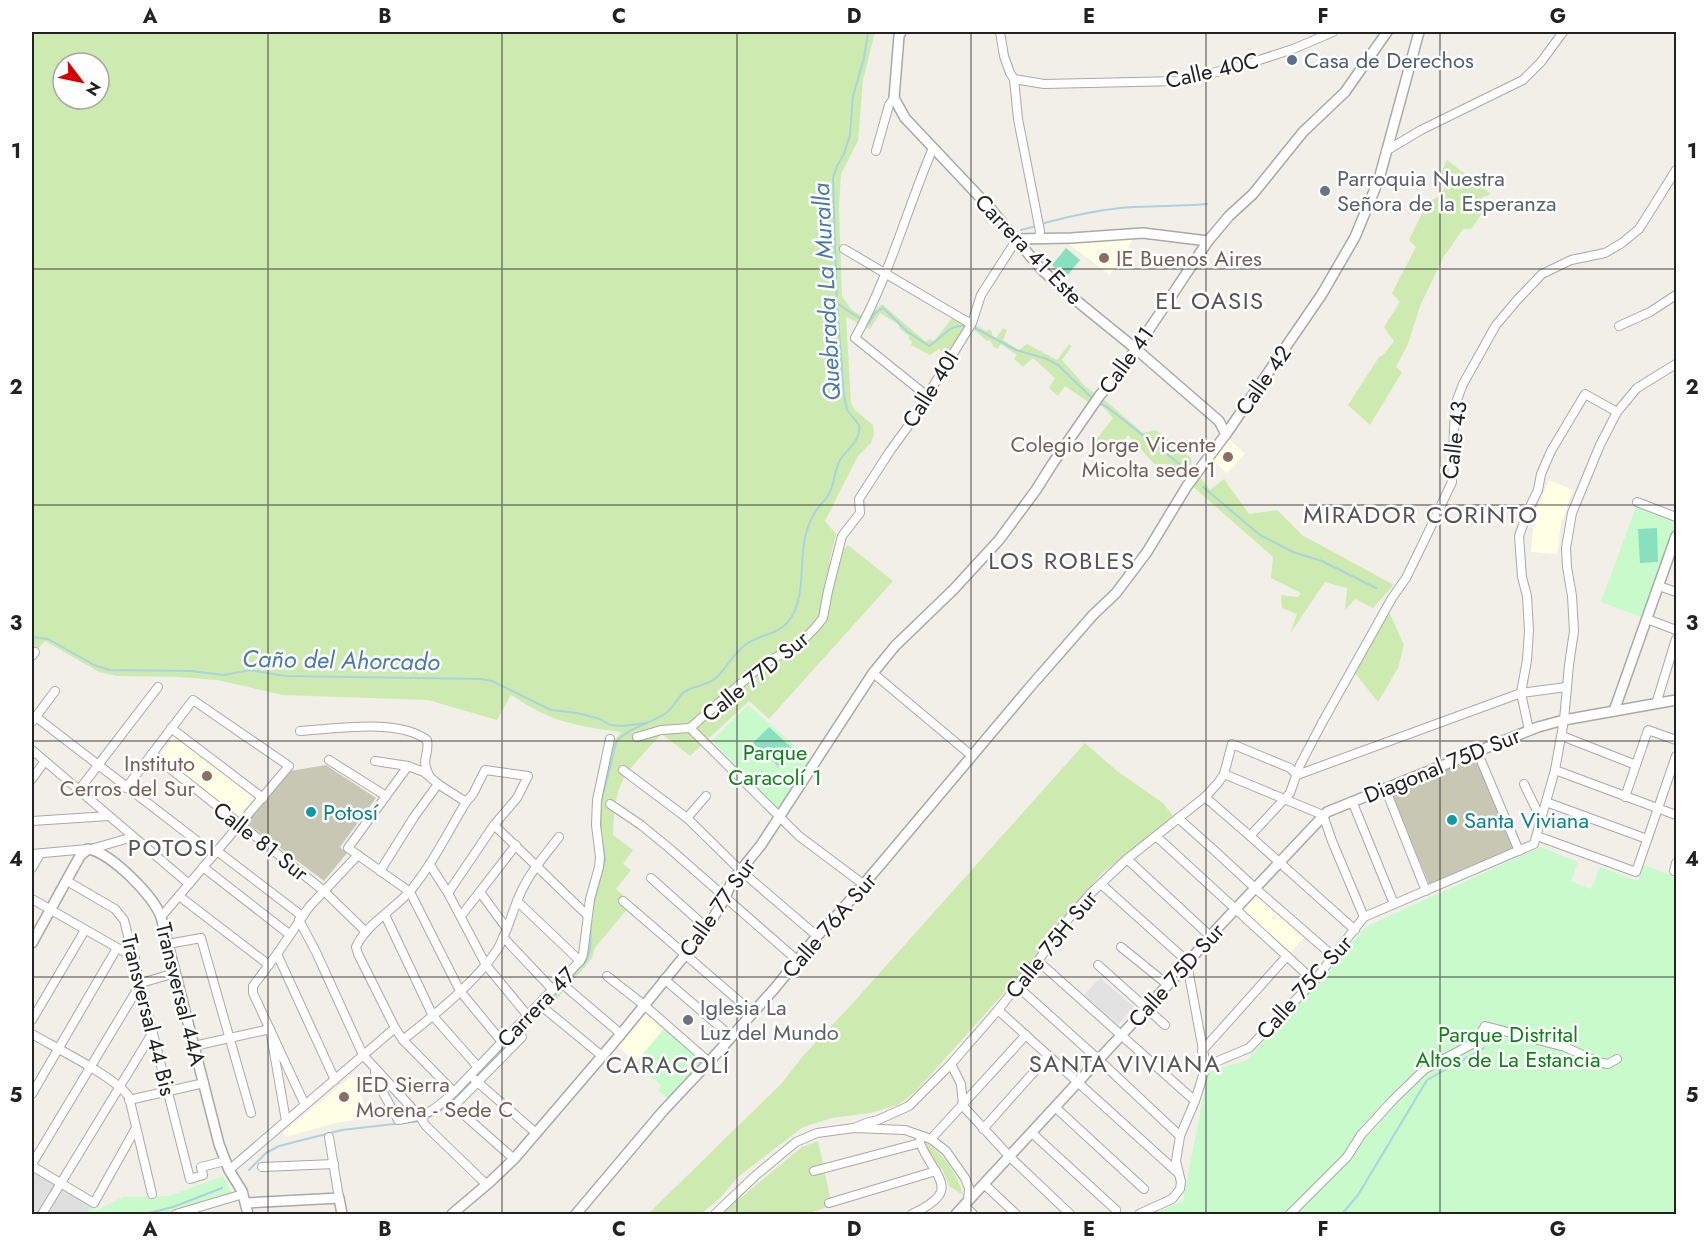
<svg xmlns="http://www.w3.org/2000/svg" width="1708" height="1246" font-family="Jost,sans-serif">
<rect width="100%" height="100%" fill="#f2efe9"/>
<g fill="#e0dfdf">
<polygon points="32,1169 56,1184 38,1214 32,1214"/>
<polygon points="63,1189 91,1206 86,1214 47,1214"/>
</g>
<g fill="#ffffe5">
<polygon points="1134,238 1110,275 1066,242"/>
<polygon points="1228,438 1245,454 1227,473 1212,460"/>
<polygon points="1549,480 1573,490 1561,524 1557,554 1531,552 1534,517"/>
<polygon points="177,733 256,795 237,819 158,757"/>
<polygon points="1257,893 1305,937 1287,956 1240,913"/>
<polygon points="644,1012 664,1029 636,1062 616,1045"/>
<polygon points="353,1075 370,1118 335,1123 286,1137 283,1132"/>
</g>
<g fill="#c7c7b4">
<polygon points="1475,755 1513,849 1429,884 1390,790"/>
<polygon points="326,765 376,798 340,847 347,853 324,881 247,823 284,772"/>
</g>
<g fill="#cdebb0" fill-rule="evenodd">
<path d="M32 32H875L863 80 858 141 841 174 839 205 842 297 852 310 869 320 876 309 882 304 926 342 929 339 934 341 953 317 968 326 976 325 986 331 989 329 992 332V335L996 338 1003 328 1007 330 1003 340 1019 350 1027 344 1057 360 1069 344 1072 346 1062 360 1086 387 1106 401 1143 433 1156 430 1191 458 1192 467 1210 490 1224 479 1249 514 1277 510 1302 535 1394 585 1373 608 1355 599 1345 610 1347 588 1325 582 1290 634 1297 614 1282 608 1281 595 1298 597 1301 593 1271 578 1273 557 1167 464H1154L1128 435 1121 445 1111 438 1100 451 1092 445 1113 418 1102 406 1091 404 1065 386 1058 396 1049 388 1055 378 1033 358 1023 367 1014 359 1017 355 1001 344 997 349 992 346 993 345 989 340 987 341 974 330 966 329 947 357 939 349 930 355 911 345 912 342 909 339V336L899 328V325L880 313 870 329 846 317 851 403 855 410 873 425 874 434 871 443 858 456 825 521 836 534 829 563 848 545 893 581 769 719 749 701 690 756 662 734C651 745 628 769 622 782 614 798 614 818 613 835L633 850 623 864 631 870 616 889 632 903 595 948 592 958 583 969 549 1008 543 1004 581 963 590 910 604 856 599 835V804L613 743 621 732C599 729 577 726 556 719 540 713 525 704 511 695L497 720 428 700 283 695 217 680 178 677 117 676 99 672 45 641 37 650 33 648 32 650ZM63 63H99V99H63Z"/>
<polygon points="1447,160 1491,194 1480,199 1485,209 1471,229 1463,229 1443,258 1432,281 1420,306 1408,344 1396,367 1402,372 1370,425 1348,405 1379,357 1383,355 1394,341 1384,327 1400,302 1392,293 1416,247 1409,240 1427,203 1439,196 1450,180 1441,173"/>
<polygon points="1389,612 1404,645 1398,668 1378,702 1355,673"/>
<polygon points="1085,743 1117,771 1163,803 1174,817 1101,874 1030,964 916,1091 898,1105 870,1113 832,1118 803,1127 738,1177 721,1197 701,1214 648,1214 782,1083 803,1056 851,1005"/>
<path d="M923 1140C943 1154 957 1172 963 1195L949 1186 942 1169 927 1155Z"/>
<polygon points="818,1141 832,1206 805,1214 721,1214 802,1147"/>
</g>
<g fill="#c8facc">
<polygon points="1637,504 1676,518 1676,530 1644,618 1601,602"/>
<polygon points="748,705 810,759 779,810 712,741"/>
<polygon points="1541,847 1578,862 1571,881 1591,889 1600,867 1638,881 1644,865 1676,877 1676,1214 1153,1214 1183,1201 1208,1072 1247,1060 1367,926"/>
<polygon points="664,1029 706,1063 670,1101 658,1090 661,1086 636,1062"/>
<polygon points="223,1176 232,1194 169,1214 86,1214 91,1206 97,1210 123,1197 169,1196"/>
</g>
<g fill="#88e0be">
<polygon points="1066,248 1080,260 1066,277 1052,265"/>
<polygon points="1657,528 1658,562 1640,563 1638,529"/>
<polygon points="769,727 795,751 780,768 753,743"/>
</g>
<polygon fill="#e2e2e2" points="1100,978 1134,1007 1118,1025 1084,995"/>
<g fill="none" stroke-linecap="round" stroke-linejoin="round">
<g stroke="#aad3df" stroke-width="2">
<path d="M1041 224C1070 216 1102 209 1133 207 1158 206 1182 206 1207 204"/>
<polyline points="1021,230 1036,226"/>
<path d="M838 304 868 324 875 313 883 308 908 332 929 346C944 337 947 324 967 326"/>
<polyline points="973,327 1016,350 1047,359 1058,365 1094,400"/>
<polyline points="1099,403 1107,407 1182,466"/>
<polyline points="1203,487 1260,535 1293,552 1322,561 1376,588"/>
<polyline points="32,637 48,639 94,665 110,670 191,671 224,675 250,670 285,676 481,679 492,681 551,710 577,713 600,719 610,725 622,726 646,723"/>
<path d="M593 906 605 860 601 834V803L616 743C624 729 652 723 666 713 674 707 677 698 684 692 694 685 706 687 717 677 728 666 735 651 748 643 760 635 778 634 788 622 803 604 801 573 803 551 804 538 808 524 815 512 819 506 825 501 829 494 835 483 834 471 840 460 847 449 862 440 859 425L847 410 844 395 837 304 833 178 837 166 844 154 850 135 853 96 864 58 868 32"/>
<polyline points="545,1006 586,961 590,951 591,917"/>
<polyline points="476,1077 541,1010"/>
<polyline points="426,1119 440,1111 472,1081"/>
<polyline points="249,1170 266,1153 279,1146 342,1130 420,1121"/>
<polyline points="145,1214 173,1207 222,1188"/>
<polyline points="1342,1214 1358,1195 1427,1080 1484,1048"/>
</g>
<g stroke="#a9a9a9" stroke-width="10">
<g id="minor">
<polyline points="1000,32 1004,56 1010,73 1014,79 1018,119 1040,231 1039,239"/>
<polyline points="1014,79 1044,84 1179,81 1241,66 1293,49 1333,32"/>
<polyline points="876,151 889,105 894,98"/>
<polyline points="1386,151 1421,130 1523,80 1541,62 1563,32"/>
<polyline points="844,249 971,324"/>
<polyline points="1619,326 1650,312 1676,295"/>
<path d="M926 395 855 338C889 278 906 211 933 148"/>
<polyline points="1637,502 1676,517"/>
<polyline points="1659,586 1676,592"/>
<polyline points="1647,619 1676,630"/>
<polyline points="32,656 35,652"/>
<polyline points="873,673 972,756"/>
<polyline points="1656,704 1676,639"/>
<polyline points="36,717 214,854"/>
<polyline points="32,722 55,691"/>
<polyline points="171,728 263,798"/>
<polyline points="690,728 799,836 863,884"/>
<polyline points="1529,730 1521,693 1527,660 1529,630 1527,596 1522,577 1519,536 1528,511 1538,490 1541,474 1551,451 1585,394 1617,412"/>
<path d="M300 731C336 729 398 718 427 740 430 755 420 758 429 775"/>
<polyline points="1562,736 1636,765"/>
<polyline points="637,737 661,730 690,728 762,665 798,645 815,628 823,618 828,591 842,536 860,513 859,499 890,451 909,425 972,323 981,295 1017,239"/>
<polyline points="32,750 189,884"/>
<polyline points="1477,751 1519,851"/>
<polyline points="152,754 324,891 366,932"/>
<polyline points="329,760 386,796"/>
<polyline points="375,761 408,766 424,772 438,784 466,802"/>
<polyline points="408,766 348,848 410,892 460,991 502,1042"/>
<polyline points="623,770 687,818 740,870 817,936"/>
<polyline points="1555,770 1676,815"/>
<polyline points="1224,774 1323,815 1332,841 1364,917"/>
<polyline points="1297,775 1521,693 1566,687"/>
<polyline points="32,779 45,761"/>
<polyline points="1524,784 1541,819"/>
<polyline points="126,788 193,700 289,766 161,917"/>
<polyline points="1385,788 1426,891"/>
<polyline points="79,790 158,687"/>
<polyline points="1205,797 1250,836 1355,930"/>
<polyline points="1625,797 1648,730 1676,740"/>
<polyline points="1352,801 1394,904"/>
<polyline points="1546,802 1647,839"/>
<polyline points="610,804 641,825 669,848 798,961"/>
<polyline points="687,818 706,796"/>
<polyline points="1178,818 1215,851 1255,888 1333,956"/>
<polyline points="32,821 109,816"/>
<polyline points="494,825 587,915"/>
<polyline points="1156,836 1314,981"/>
<polyline points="1250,836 1290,793 1300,765 1322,723 1392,598 1406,578 1426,537 1452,482 1455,405 1463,384 1496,325 1518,299 1542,274 1571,260 1605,253 1622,243 1639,229 1676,170"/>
<polyline points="1537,836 1636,872 1676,756"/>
<polyline points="91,849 133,837"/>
<polyline points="217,851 302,916"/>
<polyline points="32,854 88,849"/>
<polyline points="1127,859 1210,936"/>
<polyline points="430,865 448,893 486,965 528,1016"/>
<polyline points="203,867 289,934"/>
<polyline points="32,868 40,854"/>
<polyline points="380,871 414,817 438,784"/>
<polyline points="1674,871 1676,863"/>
<polyline points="651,878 707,928"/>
<polyline points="67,881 115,909 124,920 190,1179 203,1175 201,1167 225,1161"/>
<polyline points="1101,884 1188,962"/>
<polyline points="480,892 507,929"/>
<path d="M448 893 494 825 517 798 528 776 485 770 473 794 466 802C448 832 433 863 411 890 395 909 366 924 356 947L358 954 395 1028 403 1040 454 1092"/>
<polyline points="179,896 269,965"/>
<polyline points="32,899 135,958"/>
<polyline points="517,901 580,961"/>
<polyline points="623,901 753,1013"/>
<polyline points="385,915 433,1016 478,1067"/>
<polyline points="461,916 516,845"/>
<polyline points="1364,917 1534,844 1555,770 1564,720 1569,665 1574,631 1572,596 1567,567 1566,548 1572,513 1600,445 1617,412 1637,388 1676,364"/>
<polyline points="299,920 316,952 363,1055 420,1117 426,1126 487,1185"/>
<polyline points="503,937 553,990"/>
<polyline points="168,944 201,938 251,1113"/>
<polyline points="1121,947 1168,985"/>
<polyline points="277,954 335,1080"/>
<polyline points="1038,961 1195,1101"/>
<polyline points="1098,965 1165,1025"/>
<polyline points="607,976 644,1005 709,1062"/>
<polyline points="664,979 732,1037"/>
<polyline points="1017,986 1098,1059 1180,1136"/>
<polyline points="567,988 621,1034"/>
<polyline points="539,1004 602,1056"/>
<polyline points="998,1010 1178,1173"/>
<polyline points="32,1020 85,930"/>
<path d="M32 1034C54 1047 117 1078 129 1097L152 1194"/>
<path d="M403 1040C435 1014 474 984 497 950 509 930 513 906 524 886 533 868 547 853 559 837"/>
<polyline points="194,1046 270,1029 286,1121"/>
<polyline points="1202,1051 1287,956"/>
<polyline points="951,1064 961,1084 963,1106 1010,1157 1070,1214"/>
<polyline points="1206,1066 1249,1048 1314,981 1364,917"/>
<path d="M375 1068V1078L398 1120C426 1116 433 1112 454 1092L580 961 583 955 590 899 599 867 600 857 596 825 597 800 610 739"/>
<polyline points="474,1079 536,1133"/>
<polyline points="32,1094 117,948"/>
<polyline points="129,1100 204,1083"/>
<polyline points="305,1105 253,993 253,986 277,954 309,907 358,855"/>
<polyline points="1055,1107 1144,1189"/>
<polyline points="854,1128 866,1123 878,1120 909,1106 951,1064 998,1010 1027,973 1038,961 1064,924 1090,894 1127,859 1205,797 1218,783 1224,774 1232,744 1290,768 1297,775"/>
<polyline points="983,1129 1048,1056"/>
<polyline points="1032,1133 1116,1210"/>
<polyline points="329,1137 339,1198"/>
<polyline points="931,1139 1026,1035"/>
<polyline points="514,1159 454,1106 522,1037"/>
<polyline points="32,1164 141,983 175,973"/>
<polyline points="32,1166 94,1203 136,1128"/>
<polyline points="262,1167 334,1164"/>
<polyline points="229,1170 395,1028"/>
<polyline points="814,1171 920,1143"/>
<polyline points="984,1184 1016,1214"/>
<polyline points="829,1203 936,1171"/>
<polyline points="965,1206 973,1214"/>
<polyline points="42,1214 153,1032"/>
<polyline points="176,1214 243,1194"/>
<polyline points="715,1214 755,1176 796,1142 817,1133 854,1128 905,1130 931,1139 946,1151 965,1178 969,1188 968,1201"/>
<path d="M912 1214C963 1190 936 1180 920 1143V1140"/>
<polyline points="1139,1214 1172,1199 1180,1189 1181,1182 1176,1161 1180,1136 1195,1101 1206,1066 1187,964"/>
<polyline points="1290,1214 1347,1157 1361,1135 1393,1100 1425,1069 1476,1042 1485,1026 1565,1047 1598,1062 1608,1064 1617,1059"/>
</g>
</g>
<g stroke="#a9a9a9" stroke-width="12">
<g id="tertiary">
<polyline points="901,32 899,36 894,98 905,118 990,208 1041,269 1067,293 1136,349 1219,421 1226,434"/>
<polyline points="1017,239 1071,238 1143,233 1208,241"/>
<polyline points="1614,711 1676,536"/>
<path d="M32 943 80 856 88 849C110 852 154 896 161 917L219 1144 229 1170 242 1191 248 1214"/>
<polyline points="246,1203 339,1198 342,1214"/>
<polyline points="452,1214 491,1181 514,1159 621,1034 707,928 725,898 732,881 761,845 873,673 895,646 954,589 999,540 1036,490 1053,463 1100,395 1115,378 1136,349 1208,241 1229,216 1253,194 1303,132 1345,92 1387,32"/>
<polyline points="576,1214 663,1111 709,1062 775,988 817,936 841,911 886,858 1030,687 1093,615 1116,593 1147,552 1187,486 1226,434 1322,294 1355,237 1379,179 1419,32"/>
<polyline points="956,1214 1187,964 1210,936 1327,812 1538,727 1564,720 1676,700"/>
</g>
</g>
<use href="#minor" stroke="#fff" stroke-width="8"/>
<use href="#tertiary" stroke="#fff" stroke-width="9"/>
</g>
<path fill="none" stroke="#222" stroke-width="1.5" stroke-opacity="0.55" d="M268 32V1214M502 32V1214M737 32V1214M971 32V1214M1206 32V1214M1440 32V1214M32 269H1676M32 505H1676M32 741H1676M32 977H1676"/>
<circle fill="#5c6f8a" stroke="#fff" stroke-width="2" cx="1292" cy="60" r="6"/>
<g fill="#6b7280" stroke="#fff" stroke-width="2">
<circle cx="1325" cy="191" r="6"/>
<circle cx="688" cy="1020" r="6"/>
</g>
<g fill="#8d6e63" stroke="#fff" stroke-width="2">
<circle cx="1104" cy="258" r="6"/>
<circle cx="1228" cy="457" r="6"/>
<circle cx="207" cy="776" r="6"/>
<circle cx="344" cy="1097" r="6"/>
</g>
<g fill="#0f9aa8" stroke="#fff" stroke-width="2">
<circle cx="311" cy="812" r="6"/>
<circle cx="1452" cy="820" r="6"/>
</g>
<g text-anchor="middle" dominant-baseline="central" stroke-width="5" stroke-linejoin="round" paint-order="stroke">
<g font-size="22" fill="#4e5e75" stroke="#fff" text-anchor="start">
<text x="1304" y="60">Casa de Derechos</text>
</g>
<g font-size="22" fill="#222" stroke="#fff">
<text transform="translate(1212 70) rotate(-13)">Calle 40C</text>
<text transform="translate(1029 249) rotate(46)">Carrera 41 Este</text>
<text transform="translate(1126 360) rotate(-54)">Calle 41</text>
<text transform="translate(1263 380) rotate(-55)">Calle 42</text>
<text transform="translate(930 389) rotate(-58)">Calle 40I</text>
<text transform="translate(1454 440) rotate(-83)">Calle 43</text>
<text transform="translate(755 676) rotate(-39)">Calle 77D Sur</text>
<text transform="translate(1442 765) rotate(-22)">Diagonal 75D Sur</text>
<text transform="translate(261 841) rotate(38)">Calle 81 Sur</text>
<text transform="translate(717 907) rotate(-55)">Calle 77 Sur</text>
<text transform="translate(829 925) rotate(-49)">Calle 76A Sur</text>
<text transform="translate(1051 944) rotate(-51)">Calle 75H Sur</text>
<text transform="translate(1176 975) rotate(-48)">Calle 75D Sur</text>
<text transform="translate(1304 987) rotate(-48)">Calle 75C Sur</text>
<text transform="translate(181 994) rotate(76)">Transversal 44A</text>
<text transform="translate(536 1007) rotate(-46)">Carrera 47</text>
<text transform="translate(149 1015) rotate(76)">Transversal 44 Bis</text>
</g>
<g font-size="22" fill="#5b616d" stroke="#fff" text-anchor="start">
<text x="1337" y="178">Parroquia Nuestra<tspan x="1337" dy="25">Señora de la Esperanza</tspan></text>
<text x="700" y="1007">Iglesia La<tspan x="700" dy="25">Luz del Mundo</tspan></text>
</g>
<g font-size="22" fill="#785e54" stroke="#fff" text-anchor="start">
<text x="1116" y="258">IE Buenos Aires</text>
<text x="1216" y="444" text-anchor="end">Colegio Jorge Vicente<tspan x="1216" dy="25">Micolta sede 1</tspan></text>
<text x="195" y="763" text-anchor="end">Instituto<tspan x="195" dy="25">Cerros del Sur</tspan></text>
<text x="356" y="1084">IED Sierra<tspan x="356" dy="25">Morena - Sede C</tspan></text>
</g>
<g font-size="22" fill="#0c8416" stroke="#fff">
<text x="775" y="752">Parque<tspan x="775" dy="25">Caracolí 1</tspan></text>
<text x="1508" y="1034">Parque Distrital<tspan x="1508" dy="25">Altos de La Estancia</tspan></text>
</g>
<g font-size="22" fill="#0d838f" stroke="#fff" text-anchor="start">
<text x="323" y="812">Potosí</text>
<text x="1464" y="820">Santa Viviana</text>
</g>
<g font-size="24" font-style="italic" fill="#4a7aab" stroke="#fff">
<text transform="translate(826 292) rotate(-93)">Quebrada La Muralla</text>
<text transform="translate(341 660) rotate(1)">Caño del Ahorcado</text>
</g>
<g font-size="24" letter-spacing="1.5" fill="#555" stroke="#fff">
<text x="1210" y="300">EL OASIS</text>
<text x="1421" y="514">MIRADOR CORINTO</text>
<text x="1062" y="560">LOS ROBLES</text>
<text x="172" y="847">POTOSI</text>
<text x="1125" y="1063">SANTA VIVIANA</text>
<text x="668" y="1064">CARACOLÍ</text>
</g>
</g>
<rect width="1708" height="1246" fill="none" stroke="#ffffff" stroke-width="66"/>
<g transform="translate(81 81) rotate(122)"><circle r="28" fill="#ffffff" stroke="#a7a7a7" stroke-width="1.5"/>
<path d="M0-4.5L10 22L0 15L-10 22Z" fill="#d40000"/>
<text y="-9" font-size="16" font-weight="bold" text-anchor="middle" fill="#222222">N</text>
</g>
<rect x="33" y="33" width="1642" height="1180" fill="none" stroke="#222" stroke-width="2"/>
<g font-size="20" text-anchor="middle" font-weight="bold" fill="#222">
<text x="150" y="23">A</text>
<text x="385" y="23">B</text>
<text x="619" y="23">C</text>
<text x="854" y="23">D</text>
<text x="1089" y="23">E</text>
<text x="1323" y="23">F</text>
<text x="1558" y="23">G</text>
<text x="16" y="158">1</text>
<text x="1692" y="158">1</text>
<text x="16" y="394">2</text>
<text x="1692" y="394">2</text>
<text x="16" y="630">3</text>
<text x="1692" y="630">3</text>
<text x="16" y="866">4</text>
<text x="1692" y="866">4</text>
<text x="16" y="1102">5</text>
<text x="1692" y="1102">5</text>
<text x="150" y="1236">A</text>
<text x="385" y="1236">B</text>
<text x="619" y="1236">C</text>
<text x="854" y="1236">D</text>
<text x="1089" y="1236">E</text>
<text x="1323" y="1236">F</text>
<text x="1558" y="1236">G</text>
</g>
</svg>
